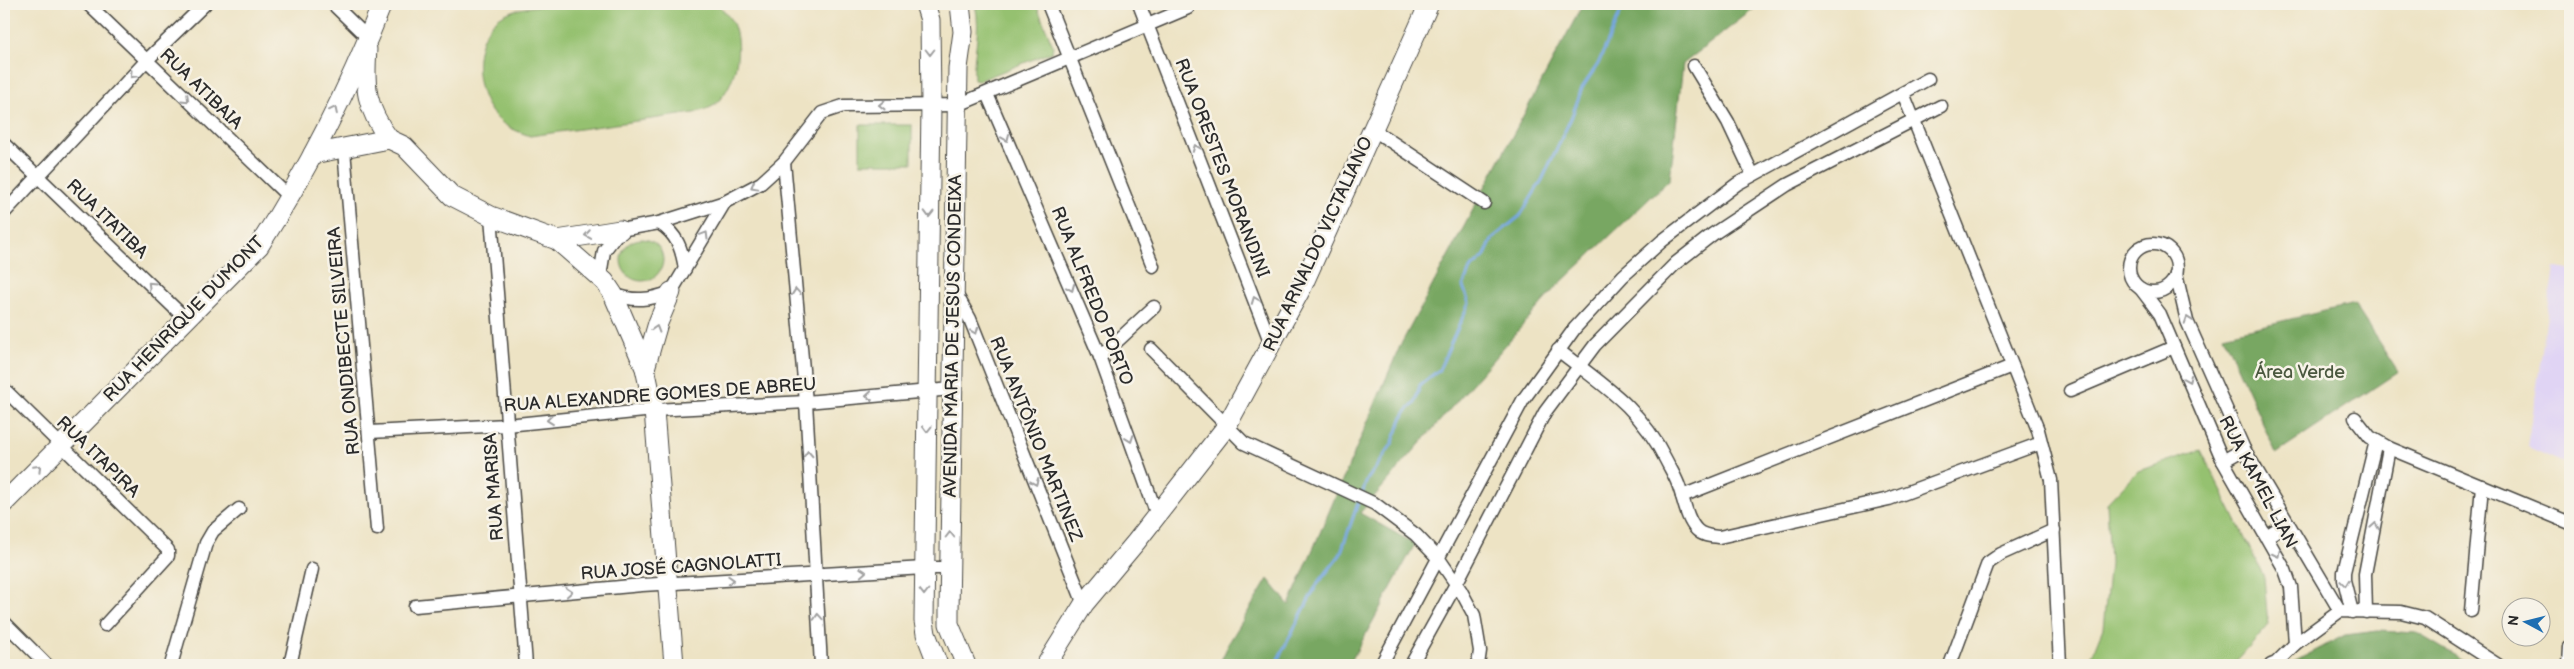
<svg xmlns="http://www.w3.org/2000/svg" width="2574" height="669" font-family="'Balsamiq Sans',sans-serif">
<rect width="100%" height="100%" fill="#f7f3e8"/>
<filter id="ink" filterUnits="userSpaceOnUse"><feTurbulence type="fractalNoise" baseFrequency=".02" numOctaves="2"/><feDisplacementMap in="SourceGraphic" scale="10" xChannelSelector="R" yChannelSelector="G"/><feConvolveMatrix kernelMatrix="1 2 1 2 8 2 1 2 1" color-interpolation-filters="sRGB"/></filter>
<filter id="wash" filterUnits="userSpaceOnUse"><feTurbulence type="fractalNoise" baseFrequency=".0096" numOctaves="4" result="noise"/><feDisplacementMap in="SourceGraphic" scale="20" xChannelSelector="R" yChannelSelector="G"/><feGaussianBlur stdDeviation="1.12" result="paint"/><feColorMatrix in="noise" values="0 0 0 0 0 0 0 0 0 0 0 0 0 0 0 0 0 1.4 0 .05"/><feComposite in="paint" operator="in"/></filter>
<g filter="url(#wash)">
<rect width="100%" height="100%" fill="#ede3c4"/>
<polygon fill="#e0d4f4" points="2554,268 2570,270 2570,466 2528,447"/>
<g fill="#95c16f" stroke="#60764d">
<path d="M560 4H717C723 10 731 18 734 26 743 51 735 89 713 106 708 109 700 111 694 113L530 136C516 131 503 126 494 115 470 87 470 26 510 12 525 6 544 6 560 4Z"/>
<path d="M975 4H1036L1053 46 1052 52 978 81 974 80C972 53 982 34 975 4Z"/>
<rect x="860" y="125" width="52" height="38"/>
<circle cx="642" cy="260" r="21"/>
<polygon points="2201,450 2264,577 2268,626 2239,659 2228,665 2088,665 2103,628 2110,563 2107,503 2138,471"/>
</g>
<g fill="#78a762" stroke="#526946">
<polygon points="1583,4 1760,4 1683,64 1670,179 1555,288 1360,513 1415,544 1349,665 1219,665 1230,641 1268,579 1289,605 1400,346"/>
<polygon points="2354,304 2398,372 2276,453 2223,335"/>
<polygon points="2378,631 2417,633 2471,665 2288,665 2345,635"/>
</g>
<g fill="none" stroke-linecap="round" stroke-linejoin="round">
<g stroke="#75a6e0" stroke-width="3">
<polyline points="1362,494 1367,480 1392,444 1404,414 1415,402 1420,385 1439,370 1469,303 1463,286 1470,269 1484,257 1493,238 1520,216 1542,180 1572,116 1582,88 1598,64 1624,4"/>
<polyline points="1275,665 1316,586 1340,555 1359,500"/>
</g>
</g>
</g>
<g filter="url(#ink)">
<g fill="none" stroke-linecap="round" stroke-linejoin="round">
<g stroke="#484742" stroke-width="15">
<g id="street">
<polyline points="88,4 290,198"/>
<polyline points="333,4 368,38"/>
<polyline points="1048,4 1153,266"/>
<polyline points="1139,4 1272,346"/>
<polyline points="1694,66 1728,122 1753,175"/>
<polyline points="1903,93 2038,430 2051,480 2060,665"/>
<polyline points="987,94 1100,357 1157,515"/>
<polyline points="1372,129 1484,203"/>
<polyline points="4,144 186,319"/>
<polyline points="344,150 377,529"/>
<polyline points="784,162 806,402 821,665"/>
<polyline points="4,213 146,61 205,4"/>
<polyline points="491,216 526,665"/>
<path d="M659 223C677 234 682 249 685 269"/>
<circle cx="2153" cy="268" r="24"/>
<polyline points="2176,274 2187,321 2244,449 2340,611"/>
<polyline points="600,276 604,251 620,230 659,223 725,202 761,183 784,162 822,113 843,106 958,105 1188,8"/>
<polyline points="2141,289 2160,314 2223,461 2285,570 2291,587 2295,644"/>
<polyline points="955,292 970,319 1084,604"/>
<path d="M613 294C634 302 650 300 671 292L725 202"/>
<polyline points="1151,349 1244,443 1375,504 1416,535 1439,559 1461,591 1474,615 1480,651 1478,665"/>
<path d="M1558 350C1604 386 1639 406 1666 460 1670 468 1675 476 1678 484 1684 499 1686 519 1697 530 1703 536 1711 536 1719 537L1889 499 2041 443"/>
<polyline points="1100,357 1154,307"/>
<polyline points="4,389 168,550 168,556 105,625"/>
<polyline points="2070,391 2174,347"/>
<polyline points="2355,418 2370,437 2389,448 2570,523"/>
<polyline points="370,432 507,425 654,410 806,402 952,389"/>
<polyline points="2223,461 2244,449"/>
<polyline points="1682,496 2012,366"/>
<polyline points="2268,536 2288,523"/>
<polyline points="415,606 642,585 924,568 950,568"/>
<polyline points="2471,611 2482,486"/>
<polyline points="2352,612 2344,580 2344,572 2376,441"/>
<polyline points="2366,612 2365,574 2389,448"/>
<polyline points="4,622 47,665"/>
<polyline points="171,665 206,543 213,531 239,509"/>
<polyline points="290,665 312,569"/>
<polyline points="1381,665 1523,400 1575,328 1623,276 1662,241 1737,184 1928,79"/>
<polyline points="1411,665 1456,584 1545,412 1595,345 1676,263 1713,234 1787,185 1941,106"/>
<polyline points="1950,665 1988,563 2001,554 2054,530"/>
<polyline points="2271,665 2276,663 2295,644 2340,611 2401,612 2425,618 2498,665"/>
<polyline points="2569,665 2570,647"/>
</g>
</g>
<g stroke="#484742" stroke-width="21">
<g id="secondary">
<polyline points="925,4 930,20 931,105 924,621 926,634 938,665"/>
<polyline points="960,4 963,32 958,68 949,612 949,624 966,665"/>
<path d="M367 49C364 87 366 108 389 139"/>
<polyline points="313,154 389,139 404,146 452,196 491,216 557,240 605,282 613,294 645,368 654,410 674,665"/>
<polyline points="557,240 620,230"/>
<polyline points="645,368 658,323 671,292"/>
<path d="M4 503 259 246C308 170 349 88 382 4"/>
<polyline points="1046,665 1084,604 1136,542 1226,427 1301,289 1429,4"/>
</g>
</g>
<use href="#street" stroke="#fff" stroke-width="12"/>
<use href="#secondary" stroke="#fff" stroke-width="19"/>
</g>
<defs><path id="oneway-chevron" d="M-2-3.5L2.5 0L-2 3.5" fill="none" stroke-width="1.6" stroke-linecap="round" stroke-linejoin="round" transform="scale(1.25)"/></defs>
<g stroke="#a0a0a0">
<use href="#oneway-chevron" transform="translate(930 52) rotate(90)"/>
<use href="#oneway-chevron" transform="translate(133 75) rotate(133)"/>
<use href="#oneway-chevron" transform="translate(186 99) rotate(44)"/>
<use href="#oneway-chevron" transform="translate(882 105) rotate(179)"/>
<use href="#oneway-chevron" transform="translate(334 110) rotate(-64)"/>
<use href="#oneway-chevron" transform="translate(1006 138) rotate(67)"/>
<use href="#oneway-chevron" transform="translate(1196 148) rotate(-111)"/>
<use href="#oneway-chevron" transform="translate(754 186) rotate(151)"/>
<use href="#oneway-chevron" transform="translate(929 214) rotate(91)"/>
<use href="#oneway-chevron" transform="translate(588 235) rotate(171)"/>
<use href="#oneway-chevron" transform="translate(705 235) rotate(-59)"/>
<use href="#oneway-chevron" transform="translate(151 285) rotate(-136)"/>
<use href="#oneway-chevron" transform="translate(1071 288) rotate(67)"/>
<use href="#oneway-chevron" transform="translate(796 292) rotate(-95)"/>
<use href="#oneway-chevron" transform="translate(1255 300) rotate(-111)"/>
<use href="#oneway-chevron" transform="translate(2188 320) rotate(-109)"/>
<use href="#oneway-chevron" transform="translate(656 329) rotate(-73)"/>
<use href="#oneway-chevron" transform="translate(975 331) rotate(68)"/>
<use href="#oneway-chevron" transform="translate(2188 379) rotate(67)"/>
<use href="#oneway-chevron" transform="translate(869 396) rotate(175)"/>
<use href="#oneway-chevron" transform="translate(550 420) rotate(174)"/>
<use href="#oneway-chevron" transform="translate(927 429) rotate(91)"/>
<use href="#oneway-chevron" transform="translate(1130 439) rotate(70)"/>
<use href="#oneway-chevron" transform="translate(808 454) rotate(-93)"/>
<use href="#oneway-chevron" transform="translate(38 468) rotate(-46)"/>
<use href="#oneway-chevron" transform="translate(1035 482) rotate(68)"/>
<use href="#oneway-chevron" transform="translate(2375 526) rotate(-80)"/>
<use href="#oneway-chevron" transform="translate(950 535) rotate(-90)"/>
<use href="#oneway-chevron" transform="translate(2277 554) rotate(63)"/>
<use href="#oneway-chevron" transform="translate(863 572) rotate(-4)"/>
<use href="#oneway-chevron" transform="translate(731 580) rotate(-3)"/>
<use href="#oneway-chevron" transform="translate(2345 583) rotate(82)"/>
<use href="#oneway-chevron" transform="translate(569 592) rotate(-5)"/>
<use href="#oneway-chevron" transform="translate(924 592) rotate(90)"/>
<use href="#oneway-chevron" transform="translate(818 617) rotate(-94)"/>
</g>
</g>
<g text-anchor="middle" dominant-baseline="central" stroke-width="5" stroke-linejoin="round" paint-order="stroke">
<g font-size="18" fill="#2b2b2b" stroke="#f7f3e8">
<text transform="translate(201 89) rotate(44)">RUA ATIBAIA</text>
<text transform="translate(1222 168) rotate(69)">RUA ORESTES MORANDINI</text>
<text transform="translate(107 219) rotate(44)">RUA ITATIBA</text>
<text transform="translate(1318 244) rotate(-65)">RUA ARNALDO VICTALIANO</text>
<text transform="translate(1092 296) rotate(68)">RUA ALFREDO PORTO</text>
<text transform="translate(184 319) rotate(-46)">RUA HENRIQUE DUMONT</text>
<text transform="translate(953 336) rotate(-89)">AVENIDA MARIA DE JESUS CONDEIXA</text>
<text transform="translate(344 341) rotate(-95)">RUA ONDIBECTE SILVEIRA</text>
<text transform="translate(660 395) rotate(-4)">RUA ALEXANDRE GOMES DE ABREU</text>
<text transform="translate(1036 439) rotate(68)">RUA ANTÔNIO MARTINEZ</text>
<text transform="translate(98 457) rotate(44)">RUA ITAPIRA</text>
<text transform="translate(2258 482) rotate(62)">RUA KAMEL LIAN</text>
<text transform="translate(494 487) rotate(-94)">RUA MARISA</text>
<text transform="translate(681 567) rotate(-4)">RUA JOSÉ CAGNOLATTI</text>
</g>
<g font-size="18" fill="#4b583f" stroke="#f7f3e8">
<text x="2300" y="372">Área Verde</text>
</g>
</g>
<rect width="2574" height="669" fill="none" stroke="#f7f3e8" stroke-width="20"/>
<g transform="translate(2526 622) rotate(277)"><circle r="24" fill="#f7f3e8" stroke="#a5a39c"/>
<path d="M0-4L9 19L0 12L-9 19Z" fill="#1f6fb2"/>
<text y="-8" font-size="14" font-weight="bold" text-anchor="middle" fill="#2b2b2b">N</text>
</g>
</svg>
